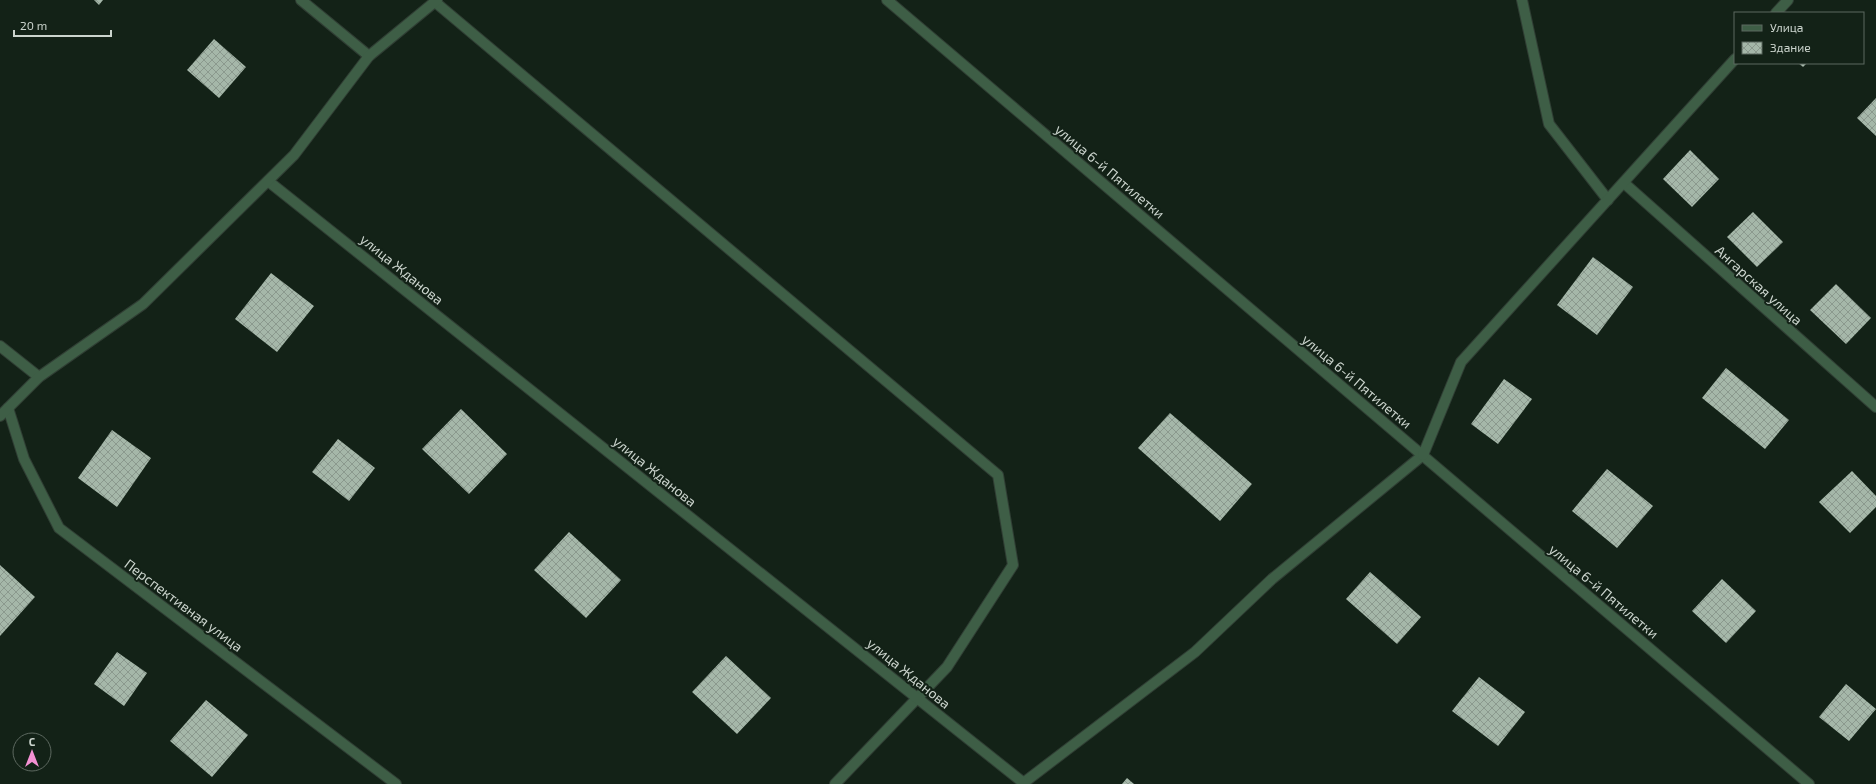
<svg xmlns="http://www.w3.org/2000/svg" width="1876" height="784" font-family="'Exo 2',sans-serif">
<defs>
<pattern id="building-cross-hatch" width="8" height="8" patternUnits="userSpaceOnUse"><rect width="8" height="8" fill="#a5b7a9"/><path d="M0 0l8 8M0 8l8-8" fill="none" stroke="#8b998e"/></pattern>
</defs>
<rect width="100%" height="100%" fill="#132217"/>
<g fill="url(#building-cross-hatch)">
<polygon points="94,0 103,0 99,5"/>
<polygon points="214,39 246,67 219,98 187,70"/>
<polygon points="1798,63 1807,63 1803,67"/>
<polygon points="1876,98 1876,136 1857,118"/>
<polygon points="1690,150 1719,179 1692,207 1663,179"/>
<polygon points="1753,212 1783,242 1757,267 1727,237"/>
<polygon points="1593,257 1633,287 1597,335 1557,305"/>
<polygon points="271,273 314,306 277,352 235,319"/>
<polygon points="1836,284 1871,318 1846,344 1810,310"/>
<polygon points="1726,368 1789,420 1765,449 1702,398"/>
<polygon points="1504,379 1532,399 1498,444 1471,424"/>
<polygon points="461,409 507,454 469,494 422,449"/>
<polygon points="1170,413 1252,484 1220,521 1138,448"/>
<polygon points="112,430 151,458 117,507 78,478"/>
<polygon points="338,439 375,468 349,501 312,472"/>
<polygon points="1607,469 1653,506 1617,548 1572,511"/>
<polygon points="1852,471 1876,496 1876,507 1850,533 1819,502"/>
<polygon points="569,532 621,580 586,618 534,570"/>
<polygon points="0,565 35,597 0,636"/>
<polygon points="1370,572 1421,617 1397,644 1346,599"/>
<polygon points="1722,579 1756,611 1726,643 1692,611"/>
<polygon points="117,652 147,673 124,706 94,684"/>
<polygon points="726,656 771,698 737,734 692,692"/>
<polygon points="1479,677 1525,712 1498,746 1452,711"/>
<polygon points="1846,684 1876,709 1849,741 1819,717"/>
<polygon points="206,700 248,735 212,777 170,741"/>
<polygon points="1127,778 1134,784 1122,784"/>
</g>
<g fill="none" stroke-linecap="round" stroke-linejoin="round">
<g stroke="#303e34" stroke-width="12">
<g id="service">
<polyline points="1522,0 1549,124 1608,200"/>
<polyline points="435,2 998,475 1013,565 947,667 835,784"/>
<polyline points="1022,784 1195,652 1272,579 1423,455"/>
</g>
</g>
<g stroke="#303e34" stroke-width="12">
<g id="minor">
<polyline points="301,0 369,56"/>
<polyline points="887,0 1809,784"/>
<polyline points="1776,13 1788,0"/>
<polyline points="268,181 1025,784"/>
<polyline points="1624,183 1876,407"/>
<polyline points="0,346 39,377"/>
<polyline points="8,408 24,459 59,528 396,784"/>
<polyline points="0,416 39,377 143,304 294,155 369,56 437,0"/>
<polyline points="1423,455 1461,362 1735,59"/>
</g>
</g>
<use href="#service" stroke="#3e5e46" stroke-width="10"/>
<use href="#minor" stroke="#3e5e46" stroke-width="10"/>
</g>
<g text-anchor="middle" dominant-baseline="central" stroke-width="4" stroke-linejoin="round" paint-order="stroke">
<g font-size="14" fill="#cbd4cd" stroke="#132217">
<text transform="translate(1110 171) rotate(40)">улица 6-й Пятилетки</text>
<text transform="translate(402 269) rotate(39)">улица Жданова</text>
<text transform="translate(1759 285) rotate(42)">Ангарская улица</text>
<text transform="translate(1357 381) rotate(40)">улица 6-й Пятилетки</text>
<text transform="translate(655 471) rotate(39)">улица Жданова</text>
<text transform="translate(1604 591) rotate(40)">улица 6-й Пятилетки</text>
<text transform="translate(184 605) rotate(37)">Перспективная улица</text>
<text transform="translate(909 673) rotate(39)">улица Жданова</text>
</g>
</g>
<rect x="1734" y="12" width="130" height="52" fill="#132217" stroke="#5d6960"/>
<rect x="1742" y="25" width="20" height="6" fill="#3e5e46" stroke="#5d6960"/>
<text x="1770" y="32" font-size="12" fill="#cbd4cd">Улица</text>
<rect x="1742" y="42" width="20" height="12" fill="url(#building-cross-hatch)" stroke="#5d6960"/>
<text x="1770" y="52" font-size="12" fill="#cbd4cd">Здание</text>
<g transform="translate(32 752)"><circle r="19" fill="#132217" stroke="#5d6960"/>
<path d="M0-3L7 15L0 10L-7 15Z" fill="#f491d3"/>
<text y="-6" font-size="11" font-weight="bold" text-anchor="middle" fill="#cbd4cd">С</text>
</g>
<path d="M14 30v6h97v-6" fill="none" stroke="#cbd4cd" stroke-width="2"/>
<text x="20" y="30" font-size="12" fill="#cbd4cd" stroke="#132217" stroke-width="3" paint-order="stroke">20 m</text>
</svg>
